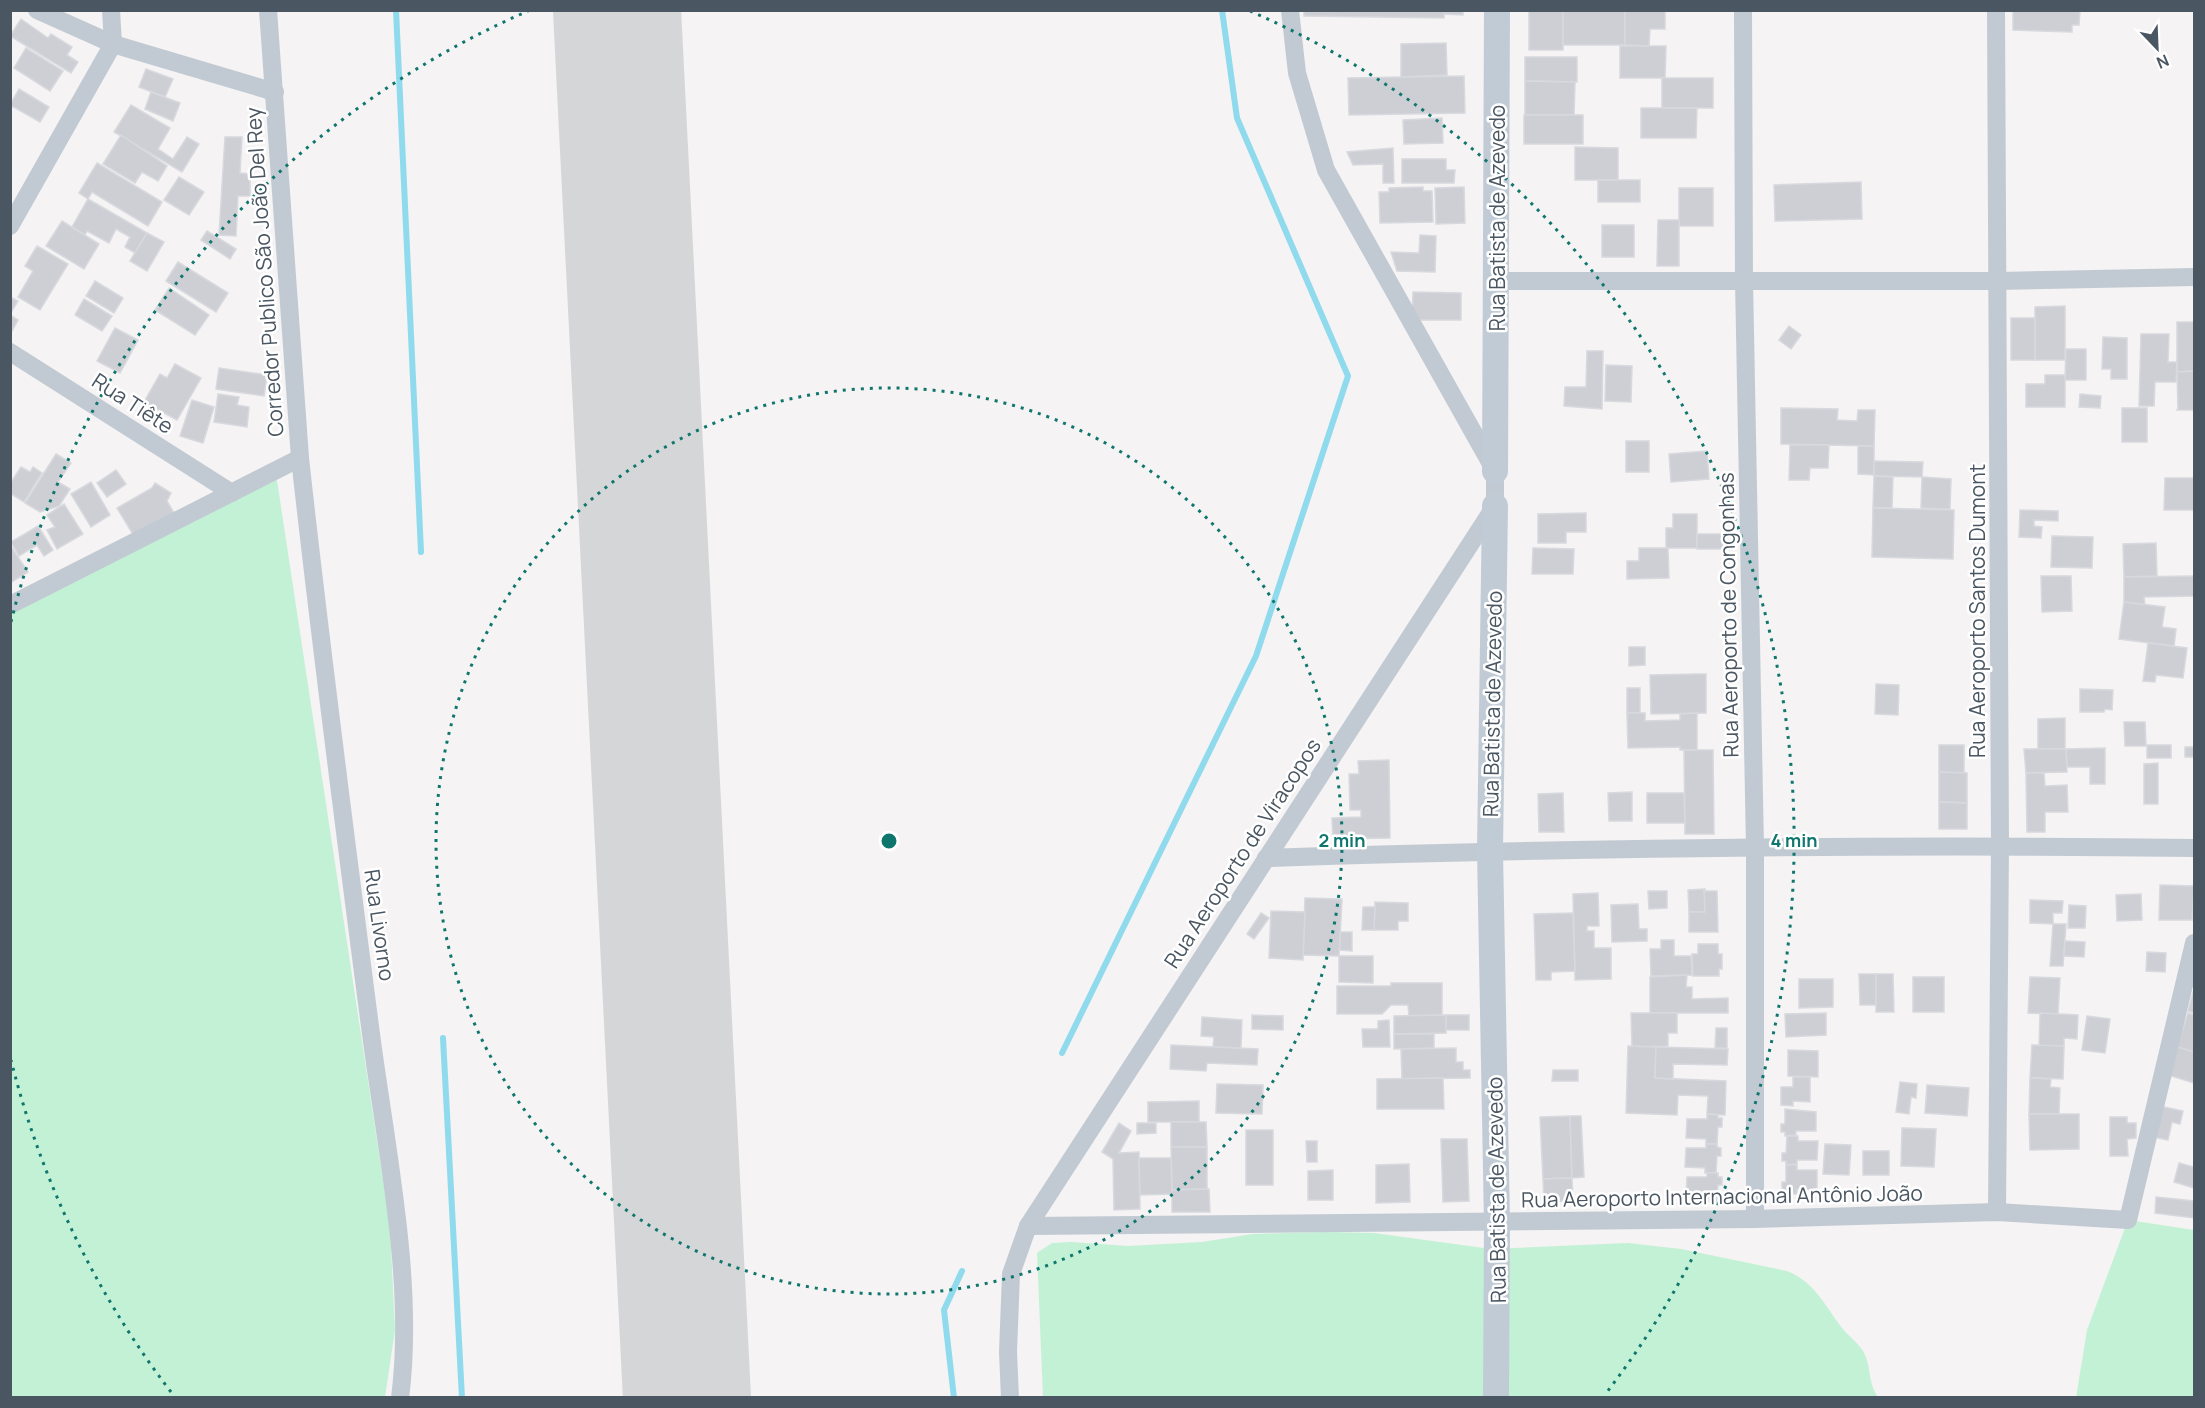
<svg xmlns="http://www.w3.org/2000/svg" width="2205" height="1408" font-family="Manrope,sans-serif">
<rect width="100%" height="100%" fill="#f5f3f3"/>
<g fill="#c3f1d5">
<polygon points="276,474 390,1226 395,1330 385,1397 11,1398 11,605"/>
<polygon points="2128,1220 2194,1230 2194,1397 2076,1398 2087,1330"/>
<path d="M1325 1232 1374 1233 1491 1249 1628 1243 1681 1249 1787 1271C1815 1282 1825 1306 1842 1328 1848 1336 1860 1344 1864 1353 1872 1369 1867 1380 1878 1397H1043L1037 1253 1052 1243 1071 1242 1128 1246 1202 1242 1253 1234Z"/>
</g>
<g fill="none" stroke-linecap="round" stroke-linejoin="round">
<g stroke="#90daee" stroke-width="6">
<polyline points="396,10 421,552"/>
<polyline points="443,1038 462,1398"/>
<polyline points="1062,1053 1256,656 1348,376 1237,118 1222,10"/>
<polyline points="954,1398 944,1310 962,1271"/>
</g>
<polyline stroke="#d5d6d8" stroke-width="51" points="684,1344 711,1398"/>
<polyline stroke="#d5d6d8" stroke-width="128" points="617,10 687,1398"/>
</g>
<g fill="#cdcfd5" stroke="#d7d9de" stroke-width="1.5">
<polygon points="1304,10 1463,10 1463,15 1444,14 1444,18 1304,16"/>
<polygon points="2013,10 2080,10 2079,25 2072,25 2072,32 2013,30"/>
<rect x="1529" y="11" width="34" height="39"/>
<rect x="1563" y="11" width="62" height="34"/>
<polygon points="1625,11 1665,11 1665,29 1650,29 1649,46 1625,45"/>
<polygon points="21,19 48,38 51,34 72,47 67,55 78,62 71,73 10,36"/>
<polygon points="1446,43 1447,75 1401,77 1401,44"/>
<polygon points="1620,46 1666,46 1665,78 1620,78"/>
<polygon points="26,48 63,71 50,91 14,68"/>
<polygon points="1525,57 1577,57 1577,82 1525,81"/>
<polygon points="146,69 173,79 165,97 139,87"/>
<polygon points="1464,76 1465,113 1349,115 1348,78"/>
<rect x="1662" y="78" width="51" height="30"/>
<polygon points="1525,81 1575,82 1574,115 1525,115"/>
<polygon points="19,89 49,107 40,122 10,105"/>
<polygon points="151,92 180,103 173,121 145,109"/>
<polygon points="131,105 170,128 158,149 173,159 187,137 199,144 182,172 114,132"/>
<polygon points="1641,108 1697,108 1696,138 1641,138"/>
<rect x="1524" y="115" width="59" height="29"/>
<polygon points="1442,118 1443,143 1404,144 1403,120"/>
<polygon points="121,135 167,166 158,181 142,172 135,183 103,164"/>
<polygon points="225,137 242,137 240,173 250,174 250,196 238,196 236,236 219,235"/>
<polygon points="1575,147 1618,148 1618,180 1575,180"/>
<polygon points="1393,148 1394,183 1383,183 1383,164 1353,165 1347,152"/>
<polygon points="1402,159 1446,159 1446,170 1455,170 1454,183 1402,183"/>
<polygon points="97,163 162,202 148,226 92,192 88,199 79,193"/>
<polygon points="179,177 204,192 189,215 164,200"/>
<rect x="1598" y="180" width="42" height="22"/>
<polygon points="1861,182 1862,219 1775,221 1774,185"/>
<polygon points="1423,187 1423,191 1432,191 1433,222 1380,223 1379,192 1389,192 1389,188"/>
<polygon points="1464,187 1465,223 1436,224 1435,188"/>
<rect x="1679" y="188" width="34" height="38"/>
<polygon points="88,199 147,233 135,253 125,247 130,237 116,229 109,243 87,231 85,235 72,227"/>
<polygon points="1658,220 1679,220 1679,266 1657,266"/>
<polygon points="62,221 99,244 84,269 46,246"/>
<rect x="1602" y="225" width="32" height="32"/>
<polygon points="207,231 236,249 230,259 201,240"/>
<polygon points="147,233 164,242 147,271 130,261"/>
<polygon points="1420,235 1436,236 1435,272 1397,271 1391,252 1419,253"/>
<polygon points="37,246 68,264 40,310 18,297 33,271 25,266"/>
<polygon points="178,262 228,293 216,312 166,281"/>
<polygon points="95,281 123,298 114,313 86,296"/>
<polygon points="169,288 209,315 195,335 155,310"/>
<polygon points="1413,292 1461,293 1461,320 1412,320"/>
<polygon points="10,297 18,301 10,314"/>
<polygon points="84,299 112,316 102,331 75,315"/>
<polygon points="2065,306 2065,360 2035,360 2035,307"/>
<polygon points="10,315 18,320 12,331 10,330"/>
<rect x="2011" y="318" width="24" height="42"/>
<polygon points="2177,322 2194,322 2194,371 2177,372"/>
<polygon points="1789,326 1801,335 1791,349 1779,340"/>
<polygon points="115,328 138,340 120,373 97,361"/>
<polygon points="2141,334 2169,334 2168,362 2177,362 2176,382 2155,382 2154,406 2139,406"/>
<polygon points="2103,337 2127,338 2127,379 2111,379 2111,369 2102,369"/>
<polygon points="2066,349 2086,349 2086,380 2065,380"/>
<polygon points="1587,351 1603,351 1602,409 1564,406 1565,387 1586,387"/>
<polygon points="175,364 201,378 177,420 144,402 160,374 167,378"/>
<polygon points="1606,365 1632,366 1631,402 1605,401"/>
<polygon points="219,368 267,375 264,396 216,389"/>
<polygon points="2194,371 2194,410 2176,410 2178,410 2177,372"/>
<polygon points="2045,375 2065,375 2065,407 2026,407 2026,384 2045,384"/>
<polygon points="218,394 239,397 237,405 249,407 247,427 214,422"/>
<polygon points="2080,394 2101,396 2100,408 2079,407"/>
<polygon points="192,400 214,407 203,443 180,436"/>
<polygon points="1781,408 1838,409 1837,420 1857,421 1858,410 1875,410 1874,446 1781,444"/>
<rect x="2122" y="408" width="25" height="34"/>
<rect x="1626" y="441" width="23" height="31"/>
<polygon points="1790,445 1829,445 1828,468 1810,468 1809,480 1789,480"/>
<polygon points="1858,446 1874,446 1874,475 1858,474"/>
<polygon points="1707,451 1709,479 1671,482 1669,454"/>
<polygon points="56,454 71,463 58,482 70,489 59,506 40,512 25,503"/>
<polygon points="1874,461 1923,462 1922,477 1874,476"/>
<polygon points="21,467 30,472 33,467 42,473 24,502 10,493 10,484"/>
<polygon points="116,470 126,484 107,497 97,483"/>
<polygon points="1874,476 1893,477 1892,508 1873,508"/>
<polygon points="1922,477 1951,479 1950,509 1921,508"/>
<polygon points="2165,478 2194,478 2194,510 2164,510"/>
<polygon points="91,482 110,515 91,527 71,494"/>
<polygon points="155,483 171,493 167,501 174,513 134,536 117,508 152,488"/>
<polygon points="64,504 83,534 57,549 47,530 55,527 47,515"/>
<polygon points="1873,508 1954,510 1953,559 1872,557"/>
<polygon points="2020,510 2058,511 2058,521 2034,520 2034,526 2042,527 2041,538 2019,537"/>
<polygon points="1586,513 1586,532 1566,532 1566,543 1538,543 1538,514"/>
<polygon points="1673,514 1697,514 1697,548 1666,548 1666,528 1673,528"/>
<polygon points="38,526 53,550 44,556 37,545 19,556 11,542"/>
<rect x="1697" y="534" width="28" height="15"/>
<polygon points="2052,536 2093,537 2092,568 2051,567"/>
<polygon points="2156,543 2157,576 2124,577 2123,544"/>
<polygon points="10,545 28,572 10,583"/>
<polygon points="1533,548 1574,549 1573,574 1532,574"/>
<polygon points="1639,548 1668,548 1669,578 1627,579 1627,561 1639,561"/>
<polygon points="2041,576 2071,576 2072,611 2042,612"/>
<polygon points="2194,576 2194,596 2144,597 2145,605 2124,602 2124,577"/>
<polygon points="2124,602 2165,607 2162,627 2176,629 2174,646 2119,639"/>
<polygon points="2148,643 2187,648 2183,678 2156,675 2155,682 2143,681"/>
<polygon points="1629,647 1645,647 1645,665 1629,666"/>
<polygon points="1697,674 1706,674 1706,713 1651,714 1650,675"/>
<polygon points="1876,684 1899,685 1898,715 1875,714"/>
<rect x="1627" y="688" width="13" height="25"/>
<polygon points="2080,689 2113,690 2112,710 2105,709 2104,712 2080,712"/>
<polygon points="1627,713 1645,713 1645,721 1680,720 1680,714 1697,713 1697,750 1680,750 1680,747 1628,748"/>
<polygon points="2065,718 2065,749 2038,749 2038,719"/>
<polygon points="2124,722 2145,722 2146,746 2125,746"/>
<polygon points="1939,745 1964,745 1964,773 1939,772"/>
<rect x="2147" y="745" width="24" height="13"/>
<rect x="2185" y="747" width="9" height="10"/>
<polygon points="2105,748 2105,784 2090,784 2090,767 2067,767 2066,749"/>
<polygon points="2024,749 2066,749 2067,772 2026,773"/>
<polygon points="1684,750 1713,750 1714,834 1685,834"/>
<polygon points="1389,760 1390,838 1333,839 1332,818 1361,817 1361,810 1350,810 1349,774 1359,774 1358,761"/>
<polygon points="2158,763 2158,804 2144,804 2144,764"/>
<polygon points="1939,772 1967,773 1967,803 1939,802"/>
<polygon points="2026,773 2044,773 2045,786 2067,785 2068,812 2045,812 2045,832 2027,832"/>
<polygon points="1632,792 1632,821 1609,821 1608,793"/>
<polygon points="1563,793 1564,832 1539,832 1538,794"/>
<polygon points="1647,793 1684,793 1685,823 1647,823"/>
<polygon points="1939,802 1967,803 1967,829 1939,829"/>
<polygon points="2160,885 2194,886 2192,920 2159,920"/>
<polygon points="1705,889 1705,912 1689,912 1688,890"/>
<polygon points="1648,891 1667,891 1667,908 1649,909"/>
<polygon points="1704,891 1717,891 1718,932 1689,932 1689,912 1705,912"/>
<polygon points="1598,893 1599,926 1587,926 1587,931 1594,931 1594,948 1611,948 1611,979 1575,980 1573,894"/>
<polygon points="2141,894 2142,920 2117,921 2116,895"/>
<polygon points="1305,898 1342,899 1339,956 1303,955"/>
<polygon points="2030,900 2063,901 2062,913 2053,913 2053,924 2030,923"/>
<polygon points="1375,902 1408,903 1408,921 1398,921 1398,930 1374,930"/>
<polygon points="1638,904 1639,929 1647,929 1647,941 1612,942 1611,905"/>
<polygon points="2069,905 2086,906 2085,928 2068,928"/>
<polygon points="1363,907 1375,907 1374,930 1362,930"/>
<polygon points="1271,911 1305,912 1303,960 1269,958"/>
<polygon points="1261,913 1269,918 1254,939 1247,934"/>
<polygon points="1573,913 1575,971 1551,972 1551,980 1536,980 1534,914"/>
<polygon points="2053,924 2066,924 2063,966 2050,966"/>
<polygon points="1340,932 1352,932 1352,951 1340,950"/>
<polygon points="1661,940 1674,940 1674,956 1691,956 1692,975 1651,976 1650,949 1661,949"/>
<polygon points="2065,941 2085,942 2084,957 2064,956"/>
<polygon points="1698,944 1718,944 1718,954 1722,954 1722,969 1719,969 1719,976 1693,976 1692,954 1698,954"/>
<polygon points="2147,952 2166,953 2165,972 2146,971"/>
<polygon points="1339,956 1373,956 1373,983 1339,982"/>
<polygon points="1859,974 1876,974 1876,1005 1860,1005"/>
<polygon points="1876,974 1893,974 1894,1012 1876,1012"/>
<polygon points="1687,975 1686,987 1692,987 1692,999 1728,998 1728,1013 1650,1013 1650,977"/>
<rect x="1913" y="977" width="31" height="35"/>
<polygon points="2030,977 2060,978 2058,1014 2028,1013"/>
<polygon points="1799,979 1833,979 1833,1007 1799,1008"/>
<polygon points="1391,983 1442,983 1442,1015 1409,1016 1408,1005 1391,1005 1382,1014 1337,1014 1337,986 1391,986"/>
<polygon points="2194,989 2194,1013 2188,1011"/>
<polygon points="1631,1013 1677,1013 1677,1033 1668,1033 1668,1046 1632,1047"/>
<polygon points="1826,1013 1826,1035 1786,1037 1785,1014"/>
<polygon points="2040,1013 2078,1015 2077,1039 2064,1038 2064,1046 2039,1046"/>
<polygon points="2188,1013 2194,1015 2194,1052 2177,1047"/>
<polygon points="1252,1015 1283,1016 1283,1030 1252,1029"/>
<rect x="1446" y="1015" width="23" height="15"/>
<polygon points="1446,1015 1446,1033 1394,1034 1394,1016"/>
<polygon points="2087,1016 2110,1019 2105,1053 2082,1050"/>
<polygon points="1202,1017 1242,1020 1241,1048 1213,1047 1214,1037 1201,1036"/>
<polygon points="1389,1020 1390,1047 1363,1047 1362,1029 1378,1029 1378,1021"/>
<polygon points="1716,1028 1727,1028 1727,1048 1715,1048"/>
<polygon points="1394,1034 1434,1034 1434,1048 1394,1049"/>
<polygon points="1171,1045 1258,1049 1257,1065 1207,1063 1206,1071 1170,1069"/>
<polygon points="2032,1045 2064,1046 2063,1079 2030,1078"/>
<polygon points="1628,1046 1656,1047 1655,1078 1726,1081 1725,1115 1707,1114 1708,1096 1678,1095 1677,1115 1626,1113"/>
<polygon points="2174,1046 2194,1052 2194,1083 2165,1074"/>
<polygon points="1656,1047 1728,1049 1727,1065 1673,1064 1673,1079 1655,1078"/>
<polygon points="1456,1048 1456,1062 1463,1062 1463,1070 1470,1070 1470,1078 1402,1079 1401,1049"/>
<polygon points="1788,1050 1818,1051 1818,1077 1788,1076"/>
<polygon points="1553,1070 1578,1070 1578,1081 1552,1081"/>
<polygon points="1793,1077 1810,1077 1810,1102 1793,1101 1793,1106 1781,1105 1781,1087 1793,1087"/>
<polygon points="1443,1078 1444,1109 1377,1109 1377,1079"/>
<polygon points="2030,1078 2051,1079 2050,1087 2060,1088 2059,1114 2029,1114"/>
<polygon points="1900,1082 1917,1084 1916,1098 1911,1097 1909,1114 1896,1112"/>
<polygon points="1217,1084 1263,1085 1262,1114 1216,1113"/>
<polygon points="1927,1085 1969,1088 1967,1116 1925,1113"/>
<polygon points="1199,1101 1199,1122 1148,1122 1148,1102"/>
<polygon points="2155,1105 2183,1111 2180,1124 2172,1122 2168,1140 2149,1136"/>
<polygon points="1785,1109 1816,1112 1816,1131 1796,1131 1796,1135 1785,1136 1785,1132 1781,1132 1781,1124 1785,1124"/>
<polygon points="1707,1114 1718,1115 1718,1118 1722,1118 1722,1127 1718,1127 1717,1144 1706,1144 1706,1139 1686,1138 1687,1119 1707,1119"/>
<polygon points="2029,1114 2079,1114 2079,1149 2030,1150"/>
<polygon points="1570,1116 1572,1178 1543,1179 1540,1117"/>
<polygon points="1570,1116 1581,1116 1584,1177 1572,1178"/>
<polygon points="2110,1117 2127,1117 2127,1123 2136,1123 2136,1138 2127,1139 2128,1156 2110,1156"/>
<polygon points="1171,1122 1206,1122 1207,1147 1171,1147"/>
<polygon points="1119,1123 1131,1131 1119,1153 1139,1152 1140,1209 1114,1210 1113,1159 1102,1152"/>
<polygon points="1137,1123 1156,1123 1156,1133 1137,1134"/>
<polygon points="1902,1128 1936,1129 1934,1167 1901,1166"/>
<rect x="1246" y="1130" width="27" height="55"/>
<polygon points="1787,1136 1798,1136 1798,1141 1818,1141 1817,1160 1797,1160 1797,1164 1786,1165 1786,1161 1782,1161 1782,1153 1786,1153"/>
<polygon points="1441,1139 1467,1139 1469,1201 1443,1202"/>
<polygon points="1306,1141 1317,1141 1317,1162 1307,1162"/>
<polygon points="1706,1144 1717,1144 1717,1147 1721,1148 1721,1156 1717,1156 1716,1173 1705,1173 1705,1168 1685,1167 1686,1148 1706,1148"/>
<polygon points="1825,1144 1851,1145 1849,1175 1823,1174"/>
<polygon points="1171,1147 1207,1147 1207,1189 1172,1190"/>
<rect x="1863" y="1151" width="26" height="24"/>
<polygon points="1139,1158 1171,1158 1172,1194 1140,1195"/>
<polygon points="2179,1163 2194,1167 2194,1188 2174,1182"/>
<polygon points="1409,1164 1410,1202 1376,1203 1376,1165"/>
<polygon points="1786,1165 1797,1165 1797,1170 1817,1170 1817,1190 1797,1189 1797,1194 1786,1194 1786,1191 1782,1190 1782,1182 1786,1182"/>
<polygon points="1333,1170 1333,1200 1308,1200 1308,1171"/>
<polygon points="1707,1173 1718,1173 1718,1177 1722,1177 1722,1185 1718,1185 1717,1202 1706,1202 1706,1197 1686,1196 1687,1177 1707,1177"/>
<polygon points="1572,1178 1573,1201 1544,1202 1543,1179"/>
<polygon points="1209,1189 1210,1212 1172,1212 1172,1190"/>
<polygon points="2156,1197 2194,1201 2194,1218 2155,1213"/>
</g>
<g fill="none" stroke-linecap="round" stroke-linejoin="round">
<g stroke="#c1cad2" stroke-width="18">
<polyline points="37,10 113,44 275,92"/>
<polyline points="1743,10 1744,281 1755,848 1755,1219"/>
<polyline points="1996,10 2000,846 1997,1212"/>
<polyline points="10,226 113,44 111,10"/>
<polyline points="1497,281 1998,281 2194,277"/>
<polyline points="10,352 232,493"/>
<path d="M300 458C321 650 346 842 371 1034 386 1149 415 1283 400 1398"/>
<polyline points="10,605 300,458 268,10"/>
<path d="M1266 858C1576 848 1885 844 2194 848"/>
<polyline points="1028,1226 1755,1219 1997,1212 2128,1220 2194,943"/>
<polyline points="1010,1398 1008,1352 1011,1274 1028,1226 1495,506 1495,471 1326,170 1297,73 1290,10"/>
</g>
<g stroke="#c1cbd6" stroke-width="26">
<polyline points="1495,471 1497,10"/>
<polyline points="1495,506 1490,851 1497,1223 1496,1398"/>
</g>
</g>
<g fill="none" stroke="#0f766e" stroke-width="3" stroke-dasharray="3 6">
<circle cx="889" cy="841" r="453"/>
<path d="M171 1392A905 905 0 0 1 11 1060M11 622A905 905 0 0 1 528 11M1250 11A905 905 0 0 1 1607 1392"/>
</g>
<g text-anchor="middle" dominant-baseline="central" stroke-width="5" stroke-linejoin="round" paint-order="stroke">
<g font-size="21" fill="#4a5661" stroke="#fff">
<text transform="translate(1497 218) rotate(-90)">Rua Batista de Azevedo</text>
<text transform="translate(264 272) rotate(-94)">Corredor Publico São João Del Rey</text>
<text transform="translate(133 403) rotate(33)">Rua Tiête</text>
<text transform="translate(1977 611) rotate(-90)">Rua Aeroporto Santos Dumont</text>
<text transform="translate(1728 615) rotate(-91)">Rua Aeroporto de Congonhas</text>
<text transform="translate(1492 704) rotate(-89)">Rua Batista de Azevedo</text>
<text transform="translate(1242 853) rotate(-57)">Rua Aeroporto de Viracopos</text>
<text transform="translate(380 925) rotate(82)">Rua Livorno</text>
<text transform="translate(1496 1190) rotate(-91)">Rua Batista de Azevedo</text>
<text transform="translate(1722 1196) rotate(-1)">Rua Aeroporto Internacional Antônio João</text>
</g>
</g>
<circle cx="889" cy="841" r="9" fill="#0f766e" stroke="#fff" stroke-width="3"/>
<g font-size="18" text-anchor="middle" font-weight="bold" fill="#0f766e" stroke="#fff" stroke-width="5" stroke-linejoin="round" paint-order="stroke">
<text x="1342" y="847">2 min</text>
<text x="1794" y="847">4 min</text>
</g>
<rect width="2205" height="1408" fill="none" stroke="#4a5661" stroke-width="24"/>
<g transform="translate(2157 48) rotate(157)" stroke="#ffffff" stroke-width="4.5" paint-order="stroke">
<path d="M0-4.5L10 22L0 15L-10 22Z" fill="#4a5661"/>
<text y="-9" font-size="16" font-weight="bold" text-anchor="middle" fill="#4a5661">N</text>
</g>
</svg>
